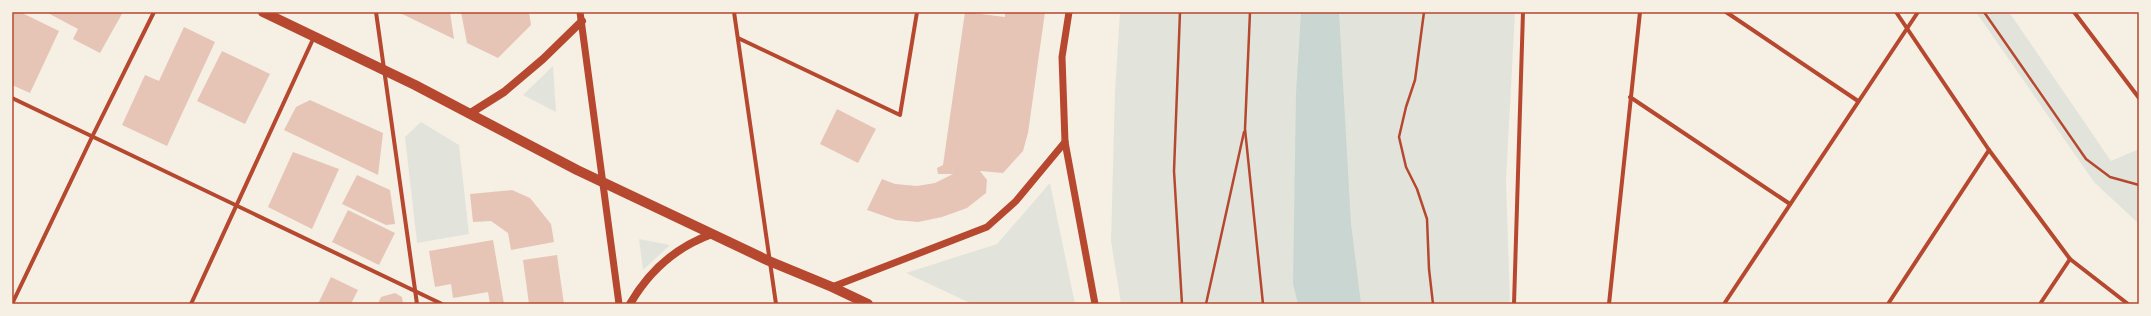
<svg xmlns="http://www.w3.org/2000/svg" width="2151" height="316" font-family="'Titillium Web',sans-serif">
<rect width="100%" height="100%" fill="#f6efe4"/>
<g fill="#e2e4dc">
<polygon points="1120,12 1515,12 1506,180 1510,304 1121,304 1111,241 1115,92"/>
<polygon points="1976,12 2009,12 2111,161 2139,149 2139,224 2094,182"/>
<polygon points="553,66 556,112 523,95"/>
<polygon points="421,122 459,145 469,234 417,243 405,137"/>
<polygon points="1050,183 1075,304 972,304 906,273 997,244"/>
<polygon points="639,239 670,245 643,270"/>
</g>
<polygon fill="#c9d6d2" points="1301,12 1339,12 1351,224 1361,304 1298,304 1293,284 1296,94"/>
<g fill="#e6c5b7">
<polygon points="15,12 20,12 59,31 30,93 12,85 12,19"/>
<polygon points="46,12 123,12 100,53 73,39 78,29"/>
<polygon points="398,12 450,12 454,39"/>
<polygon points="461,12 529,12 531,25 498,58 467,43"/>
<polygon points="965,12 1005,17 1005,12 1045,12 1028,133 1023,151 1003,173 980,171 987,180 986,193 967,208 942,217 918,222 896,220 867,210 882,179 895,184 917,186 935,183 953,174 938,174 937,168 943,165"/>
<polygon points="184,27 215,42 167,146 122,125 145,75 159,81"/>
<polygon points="222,51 270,74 245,124 197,101"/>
<polygon points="310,100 383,133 378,175 284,130 296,107"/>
<polygon points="837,109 876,129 858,163 820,144"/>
<polygon points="293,152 339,169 312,229 268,207"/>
<polygon points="357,175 390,190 395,224 386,225 342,204"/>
<polygon points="512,190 530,198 551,224 554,242 511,250 508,233 491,221 473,222 470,194"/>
<polygon points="348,210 395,233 379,265 332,242"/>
<polygon points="493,240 504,304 490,304 488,292 453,298 451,284 435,287 429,251"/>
<polygon points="557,255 564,304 529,304 523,260"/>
<polygon points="331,277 358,290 351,304 318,304"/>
<polygon points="395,293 402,297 403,304 378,304 381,297"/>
</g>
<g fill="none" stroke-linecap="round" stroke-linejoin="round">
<g stroke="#b5482f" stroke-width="2.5">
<polyline points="1180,12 1174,171 1182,304"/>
<polyline points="1250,12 1245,129 1263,304"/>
<polyline points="1424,12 1415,80 1406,107 1399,137 1406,167 1417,189 1427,219 1429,269 1433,304"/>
<polyline points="1984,12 2086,159 2110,177 2139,185"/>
<polyline points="1206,304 1244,132"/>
</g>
<g stroke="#b5482f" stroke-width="4">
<polyline points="376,12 417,304"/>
<polyline points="734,12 776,304"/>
<polyline points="1726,12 1858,101"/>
<polyline points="1896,12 1989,150 2070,259 2128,304"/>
<polyline points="2074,12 2139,98"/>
<polyline points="738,38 900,115 917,12"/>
<polyline points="1630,97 1790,204"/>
<polyline points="12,98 442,304"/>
<polyline points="12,304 92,137 154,12"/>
<polyline points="191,304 314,37"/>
<polyline points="1514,304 1523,12"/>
<polyline points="1609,304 1640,12"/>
<polyline points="1724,304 1918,12"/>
<polyline points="1888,304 1989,150"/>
<polyline points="2040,304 2070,259"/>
</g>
<g stroke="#b5482f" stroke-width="7">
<polyline points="580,12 619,304"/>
<polyline points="1069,12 1062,57 1065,142 1095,304"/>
<polyline points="832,287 987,227 1016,201 1065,142"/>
</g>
<g stroke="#b5482f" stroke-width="8">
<polyline points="469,114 504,92 543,59 582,21"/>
<path d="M630 304C649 271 676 247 712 234"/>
</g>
<polyline stroke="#b5482f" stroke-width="10" points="263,12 415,85 577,170 769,261 832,287 868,304"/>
</g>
<rect width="2151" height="316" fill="none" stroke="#f6efe4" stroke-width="26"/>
<rect x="13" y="13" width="2125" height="290" fill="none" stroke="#b5482f" stroke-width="1.5"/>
</svg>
